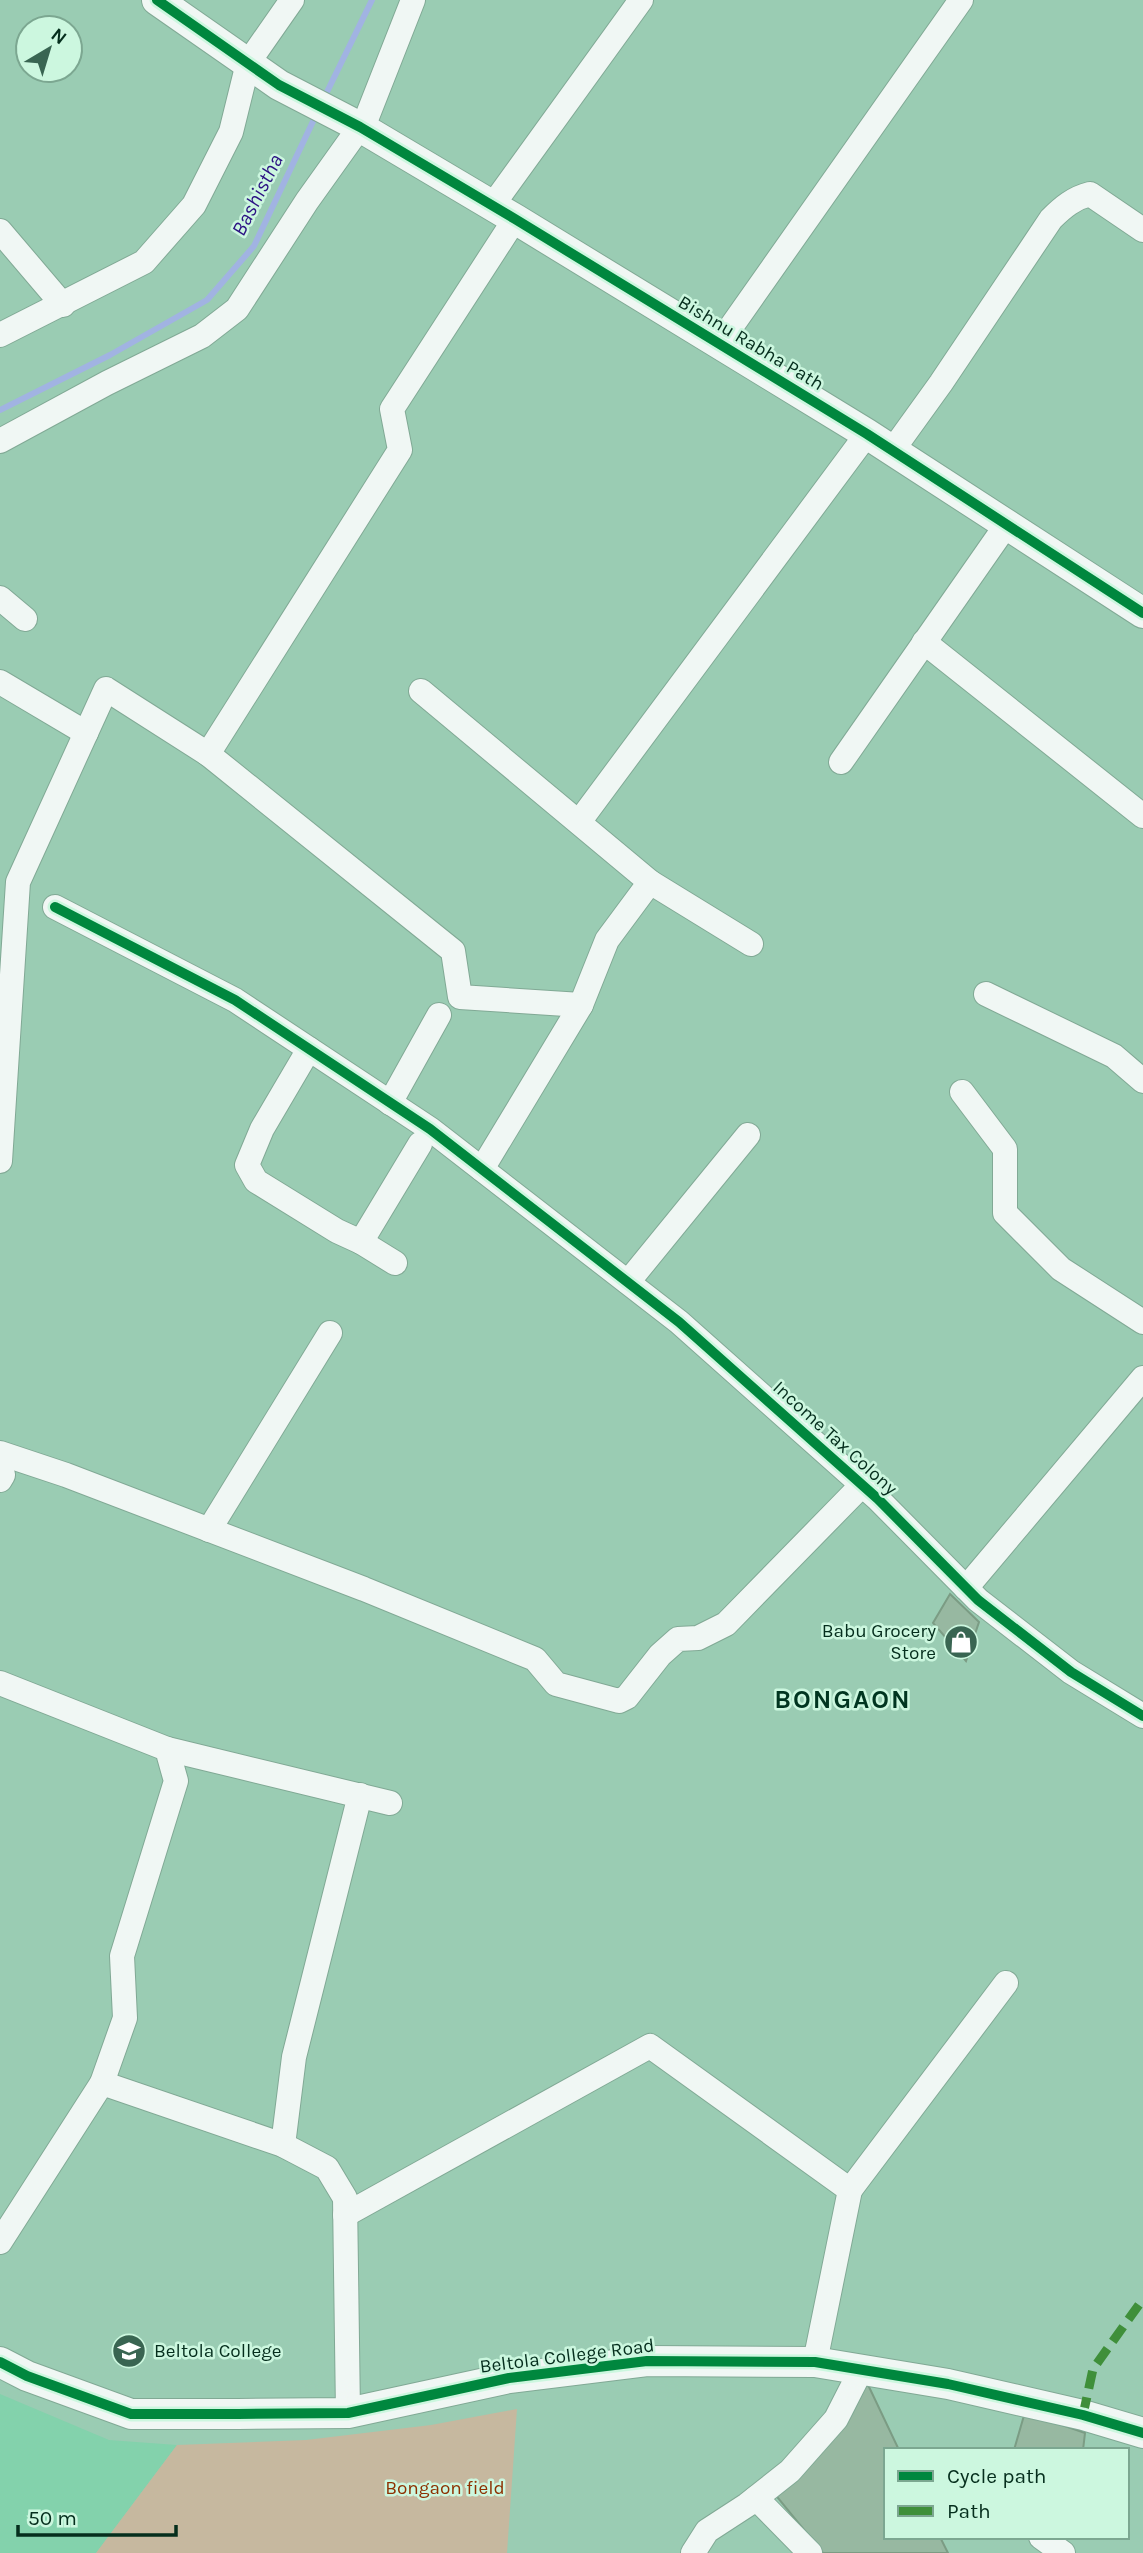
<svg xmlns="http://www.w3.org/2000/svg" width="1143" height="2553" font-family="Karla,sans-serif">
<rect width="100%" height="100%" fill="#9accb3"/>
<polygon fill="#83d2ac" points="0,2394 109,2440 177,2445 96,2553 0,2553"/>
<polygon fill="#c6b89f" points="517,2409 507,2553 96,2553 177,2445 306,2440 431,2425"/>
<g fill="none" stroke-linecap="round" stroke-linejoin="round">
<g stroke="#a1b3e2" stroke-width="6">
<polyline points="323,100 372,0"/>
<polyline points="0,410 110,355 207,300 254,246 317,113"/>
</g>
</g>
<g fill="#97b8a1" stroke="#7b9c84" stroke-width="2">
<polygon points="950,1594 979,1622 966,1661 933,1623"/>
<polygon points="861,2370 899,2450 886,2450 886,2537 940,2537 948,2553 823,2553 769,2487"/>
<polygon points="1025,2412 1085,2433 1083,2450 1014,2450"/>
</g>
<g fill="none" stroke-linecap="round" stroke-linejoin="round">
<g stroke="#81a995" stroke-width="26">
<g id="minor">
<polyline points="492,206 641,0"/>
<polyline points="0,231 63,305"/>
<polyline points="0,335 144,262 194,205 231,132 248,63 292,0"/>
<polyline points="719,344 961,0"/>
<polyline points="0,441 107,383 202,336 237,309 307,201 367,117 413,0"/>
<path d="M892 451 941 383 1051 219C1063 207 1074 198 1090 194L1143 230"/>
<polyline points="0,598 25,619"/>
<polyline points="924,642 1143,816"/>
<polyline points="0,682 86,733"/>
<polyline points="421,691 650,882 607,940 581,1005 482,1169"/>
<polyline points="208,754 400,450 392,409 515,219"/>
<polyline points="841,762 1007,524"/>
<polyline points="579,822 867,434"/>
<polyline points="650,882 751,944"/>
<polyline points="55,907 235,1000 430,1129 679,1322 878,1499 978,1600 1071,1672 1143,1716"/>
<polyline points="986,994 1114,1056 1143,1081"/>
<polyline points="309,1049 262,1129 247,1165 256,1181 337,1231 361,1242 420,1144"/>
<polyline points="962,1092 1005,1149 1005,1213 1061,1269 1143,1322"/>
<polyline points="390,1103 439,1015"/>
<polyline points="0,1161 18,882 106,689 208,754 453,951 460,997 581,1005"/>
<polyline points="361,1242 395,1263"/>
<polyline points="628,1282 748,1135"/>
<polyline points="0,1453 66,1475 364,1589 535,1659 556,1684 619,1701 627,1697 660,1655 678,1639 698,1638 726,1624 862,1485"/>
<polyline points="0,1464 3,1475 0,1480"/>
<polyline points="209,1530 330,1333"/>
<polyline points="966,1588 1143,1378"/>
<polyline points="0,1683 167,1749 176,1781 122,1956 125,2018 102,2083 0,2242"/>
<polyline points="167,1749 390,1803"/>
<polyline points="102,2083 283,2145 327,2168 345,2198 348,2413"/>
<polyline points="283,2145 294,2057 360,1795"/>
<polyline points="850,2190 1006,1983"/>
<polyline points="345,2215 650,2046 850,2190 815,2362"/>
<polyline points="756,2498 810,2553"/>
<polyline points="1041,2537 1063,2553"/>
<polyline points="693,2553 707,2531 747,2505 790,2471 836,2419 861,2370"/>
</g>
</g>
<g stroke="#81a995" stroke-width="32">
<g id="tertiary">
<polyline points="157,0 279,85 360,127 515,219 867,434 1143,613"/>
<polyline points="0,2362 27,2376 131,2414 238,2414 348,2413 509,2378 647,2361 815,2362 948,2384 1083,2415 1143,2433"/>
</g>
</g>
<use href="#minor" stroke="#f0f7f4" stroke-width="24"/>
<use href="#tertiary" stroke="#f0f7f4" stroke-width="30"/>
<polyline stroke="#3f8f3a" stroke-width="9" stroke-dasharray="18 9" stroke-linecap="butt" points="1083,2415 1093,2369 1143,2299"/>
<g stroke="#ccf7df" stroke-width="15">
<g id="cycleway">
<polyline points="157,0 279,85 360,127 515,219 867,434 1143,613"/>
<polyline points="55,907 235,1000 430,1129 679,1322 878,1499 978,1600 1071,1672 1143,1716"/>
<polyline points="0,2362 27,2376 131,2414 238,2414 348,2413 509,2378 647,2361 815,2362 948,2384 1083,2415 1143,2433"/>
</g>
</g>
<use href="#cycleway" stroke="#00873e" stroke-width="10"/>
</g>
<defs>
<g id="shop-disc" transform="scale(1.75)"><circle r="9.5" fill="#396552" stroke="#ccf7df"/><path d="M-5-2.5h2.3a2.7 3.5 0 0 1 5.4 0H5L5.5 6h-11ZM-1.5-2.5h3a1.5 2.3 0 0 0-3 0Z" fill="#fff"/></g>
<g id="university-disc" transform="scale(1.75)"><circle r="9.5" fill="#396552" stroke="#ccf7df"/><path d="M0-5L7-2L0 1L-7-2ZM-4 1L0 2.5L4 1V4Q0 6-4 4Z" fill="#fff"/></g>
</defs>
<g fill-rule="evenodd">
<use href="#shop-disc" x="961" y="1642"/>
<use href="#university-disc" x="129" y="2351"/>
</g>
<g text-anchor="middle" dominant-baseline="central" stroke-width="5" stroke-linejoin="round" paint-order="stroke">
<g font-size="19" fill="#052e1d" stroke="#ccf7df">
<text transform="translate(751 343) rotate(31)">Bishnu Rabha Path</text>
<text transform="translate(835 1438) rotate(42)">Income Tax Colony</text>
<text transform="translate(567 2356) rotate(-7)">Beltola College Road</text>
</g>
<g font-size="19" fill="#052e1d" stroke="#ccf7df" text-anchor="end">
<text x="936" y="1631">Babu Grocery<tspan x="936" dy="22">Store</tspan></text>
<text x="154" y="2351" text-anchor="start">Beltola College</text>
</g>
<g font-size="19" fill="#8d3000" stroke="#ccf7df">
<text x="445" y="2488">Bongaon field</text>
</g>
<g font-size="21" font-style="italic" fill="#2c1283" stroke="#ccf7df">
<text transform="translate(257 195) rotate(-63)">Bashistha</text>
</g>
<g font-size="26" font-weight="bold" letter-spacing="2" fill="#003520" stroke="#ccf7df">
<text x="843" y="1699">BONGAON</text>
</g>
</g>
<rect x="884" y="2448" width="245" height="91" fill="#ccf7df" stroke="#7ca791" stroke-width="2"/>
<rect x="898" y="2471" width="35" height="10" fill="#00873e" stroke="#7ca791" stroke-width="2"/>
<text x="947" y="2483" font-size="21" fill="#052e1d">Cycle path</text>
<rect x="898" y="2506" width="35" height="10" fill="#3f8f3a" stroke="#7ca791" stroke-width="2"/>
<text x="947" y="2518" font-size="21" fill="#052e1d">Path</text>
<g transform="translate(49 49) rotate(38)"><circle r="33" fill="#ccf7df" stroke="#7ca791" stroke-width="2"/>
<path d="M0-5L12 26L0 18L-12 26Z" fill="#396552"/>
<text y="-10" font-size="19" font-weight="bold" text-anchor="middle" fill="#052e1d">N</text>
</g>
<path d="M18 2525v10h158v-10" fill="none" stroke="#052e1d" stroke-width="3.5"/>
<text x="28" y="2525" font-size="21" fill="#052e1d" stroke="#ccf7df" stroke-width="5" paint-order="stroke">50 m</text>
</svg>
